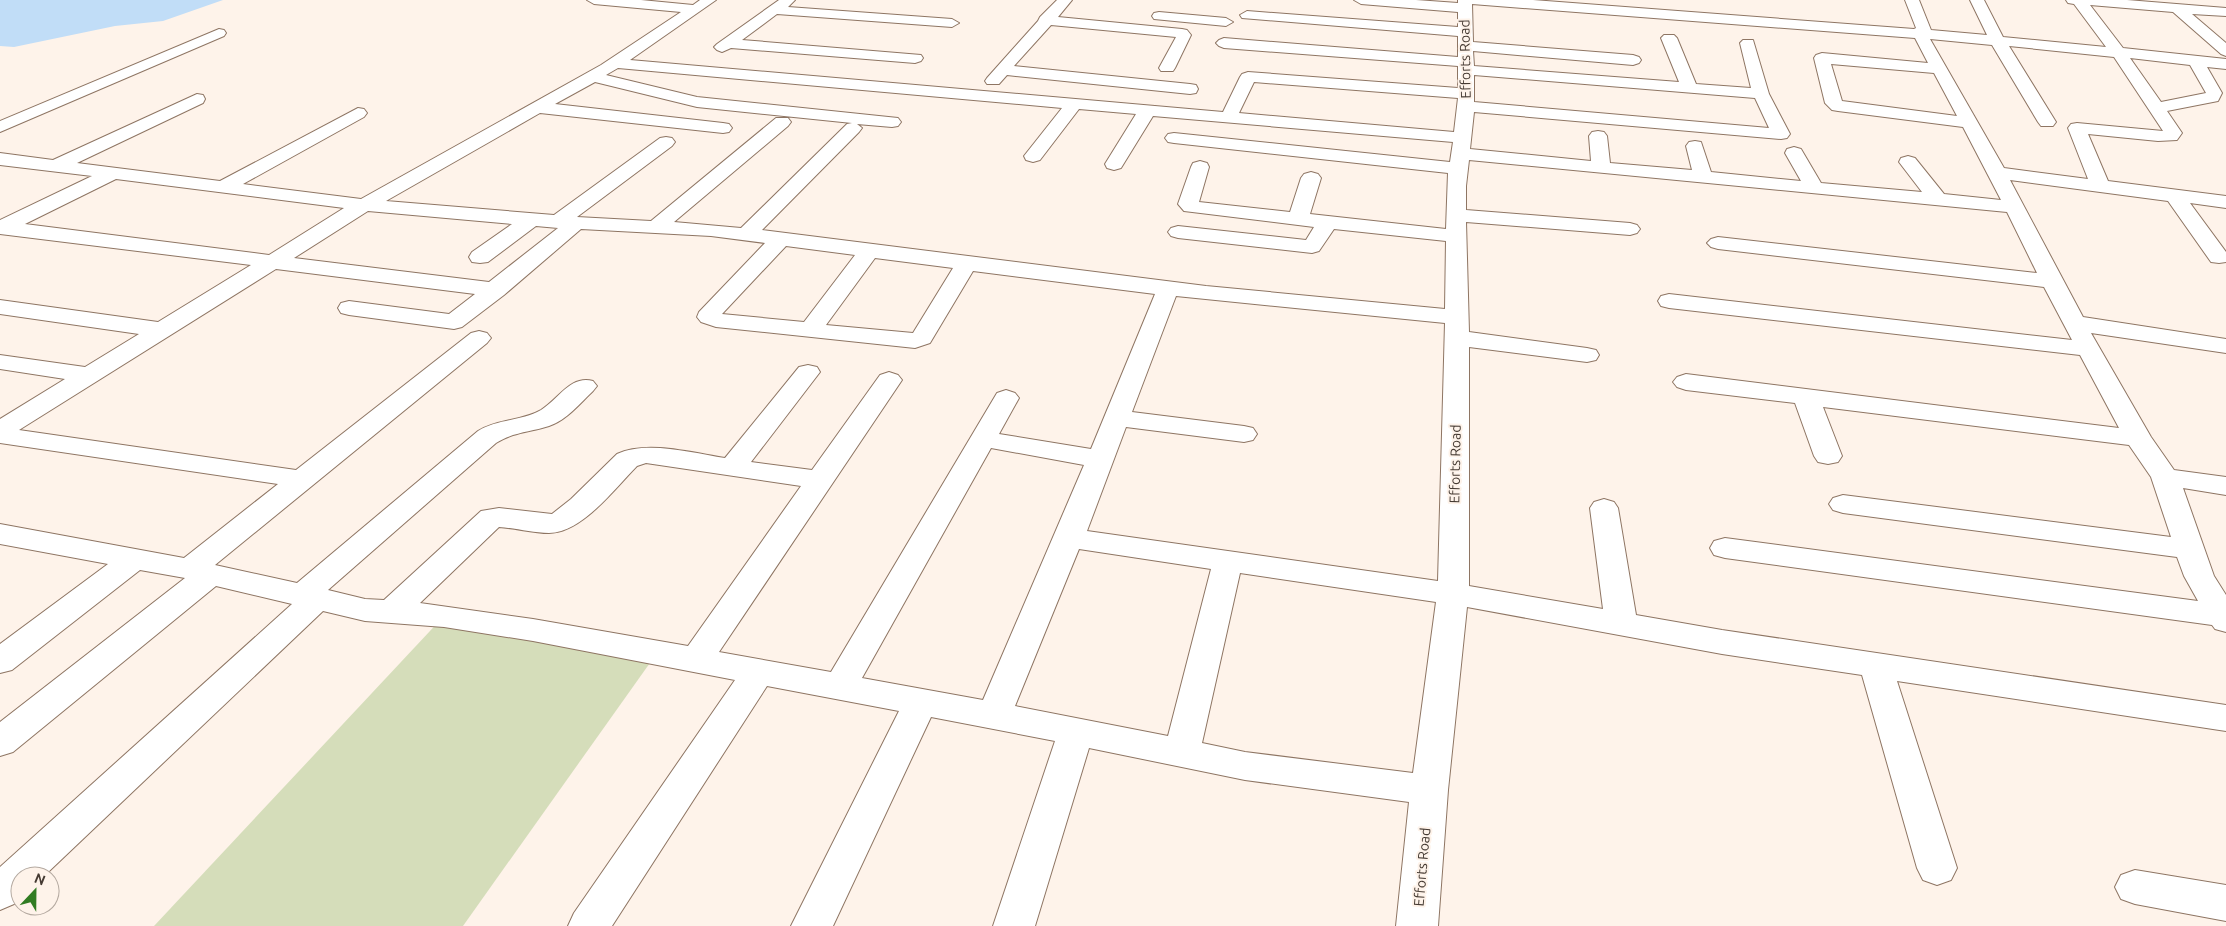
<svg xmlns="http://www.w3.org/2000/svg" width="2226" height="926" font-family="Ubuntu,sans-serif">
<rect width="100%" height="100%" fill="#fef3ea"/>
<polygon fill="#d5ddba" points="444,616 657,653 463,926 154,926"/>
<polygon fill="#c1ddf7" points="0,0 223,0 163,21 115,26 14,47 0,46"/>
<g fill="none" stroke-linecap="round" stroke-linejoin="round">
<g stroke="#8e7563" stroke-width="2">
<g id="minor">
<path d="M587 0H641L693 5 700 0H716L630 60 1223 112 1240 77 1242 74 1248 72 1458 88V66L1224 48 1219 46 1216 43 1219 40 1224 38 1458 57V36L1242 18 1240 15 1247 11 1458 27V12L1361 4 1354 0H1416L1458 3V0H1533L1914 29 1916 28 1905 0H1919L1931 30 1987 35 1970 0H1984L2003 37 2106 47 2074 4 2068 3 2066 0H2127L2226 8V16L2192 14 2226 43V56L2221 54 2173 12 2090 5 2123 48 2226 59V69L2207 67 2222 93 2218 101 2167 111 2182 133 2177 140 2158 141 2088 134 2108 181 2226 196V208L2190 203 2226 252V262L2219 263 2211 262 2168 201 2010 180 2083 317 2226 339V353L2091 333 2151 437 2174 470 2226 477V495L2183 488 2214 576 2226 595V632L2215 629 2212 625 1725 558 1714 555 1710 548 1714 541 1725 538 2198 601 2184 576 2177 557 1843 513 1833 510 1829 504 1833 498 1843 495 2171 537 2151 477 2129 445 1823 407 1842 456 1838 462 1828 464 1818 462 1814 456 1795 403 1686 390 1677 387 1673 382 1677 377 1686 374 2119 428 2080 355 1669 308 1661 306 1658 301 1661 296 1669 294 2072 340 2044 287 1718 249 1711 247 1707 243 1711 239 1718 237 2037 273 2007 212 1469 160 1466 186V210L1630 223 1637 225 1640 229 1637 233 1630 235 1466 222 1469 332 1587 348 1596 350 1599 355 1596 360 1587 362 1469 347V586L1603 609 1590 508 1594 502 1604 499 1614 502 1618 508 1636 615 1722 630 2226 705V731L1897 681 1957 868 1951 880 1937 885 1923 880 1917 868 1862 675 1722 654 1467 607 1448 790 1438 926H1396L1409 802 1245 780 1089 748 1035 926H993L1055 741 931 717 833 926H791L899 711 767 686 612 926H568L574 913 735 680 533 641 444 627 365 621 323 611 44 876H20V899L14 904 0 910V867L292 604 216 586 13 752 0 756V722L185 578 140 570 12 670 0 673V644L108 564 0 544V524L184 558 278 484 0 443V419L65 379 0 369V355L85 367 139 334 0 314V300L158 322 251 265 0 234V220L92 176 0 165V153L53 160 197 94 203 95 205 99 203 103 77 163 220 181 358 108 364 109 367 113 364 117 243 184 361 199 601 65 681 12 594 4ZM1472 4 1915 38 1928 63 1822 53 1816 55 1814 58 1825 103 1832 110 1838 111 1963 127 2001 200 1944 194 1915 158 1908 156 1901 158 1899 162 1922 192 1821 183 1801 149 1794 147 1787 149 1785 153 1801 181 1711 172 1701 142 1695 141 1689 142 1686 146 1692 170 1610 163 1607 136 1604 132 1598 131 1592 132 1589 136 1591 161 1470 149 1474 112 1781 139 1787 138 1790 134 1769 94 1753 40H1743L1740 43 1751 88 1696 84 1677 38 1674 35H1664L1661 38 1679 82 1474 66 1473 51 1633 65 1639 63 1641 60 1639 57 1633 55 1473 42ZM1930 39 1992 45 2038 122 2041 126H2053L2056 122 2009 46 2114 57 2163 131 2077 123 2071 124 2068 128 2088 179 2004 168ZM2130 58 2190 65 2206 93 2161 102ZM1831 64 1934 73 1957 116 1842 101ZM618 68 1062 108 1024 156 1026 160 1033 162 1040 160 1079 109 1136 114 1105 164 1107 168 1114 170 1121 168 1153 116 1453 142 1450 162 1174 133 1168 134 1165 138 1168 142 1174 143 1448 173 1446 229 1310 214 1321 178 1318 174 1311 172 1304 174 1301 178 1290 212 1199 202 1209 167 1207 163 1200 161 1193 163 1191 167 1178 204 1184 211 1314 227 1306 240 1178 226 1171 228 1168 232 1171 236 1178 238 1312 253 1319 251 1334 229 1446 241 1445 309 1206 286 762 230 859 132 862 128 857 124 892 127 898 126 901 122 898 118 697 97 606 75ZM1474 75 1755 98 1769 128 1474 102ZM595 82 697 107 852 123 847 124 741 228 674 222 788 126 791 122 788 118H776L651 221 577 217 672 146 675 142 672 138 666 137 660 138 554 215 386 201 540 113 723 133 729 132 732 128 729 124 723 123 555 104ZM1254 82 1458 98 1454 132 1239 113ZM116 179 344 208 269 255 25 224ZM368 211 512 224 472 252 469 257 472 262 480 263 488 262 536 226 558 228 489 282 294 258ZM581 229 711 236 765 243 699 312 697 317 701 322 716 327 915 348 930 343 973 271 1155 294 1091 449 999 434 1019 398 1015 393 1006 390 997 393 831 672 719 652 902 380 898 375 889 372 880 375 812 470 751 462 820 372 817 367 808 365 799 367 725 458C693 453 647 440 617 454L571 499 552 514 499 508 481 511 384 600 365 599 328 590 496 443C513 432 531 432 549 426 567 420 580 403 593 391L597 386 593 381C570 375 559 399 541 410 522 421 497 419 478 431L297 583 215 565 487 343 491 338 487 333 479 331 471 333 296 470 19 430 276 269 475 294 449 314 349 301 341 303 338 308 341 313 349 315 454 329 462 327 504 295ZM786 246 855 255 804 322 722 314ZM875 258 953 268 913 333 826 325ZM1176 296 1445 323 1438 581 1087 531 1126 427 1244 442 1253 440 1257 434 1253 428 1244 426 1132 412ZM991 448 1084 465 983 700 862 678ZM646 463 801 486 688 646 533 619 420 603 499 527C516 528 532 533 549 533 582 533 615 488 637 466ZM1079 549 1211 569 1168 736 1015 706ZM1240 573 1436 602 1413 773 1245 752 1202 743Z"/>
<polygon points="779,0 795,0 788,7 952,19 959,23 952,27 777,14 742,40 921,55 923,58 921,61 915,63 731,48 722,52 717,50 714,47 717,44"/>
<polygon points="1057,0 1072,0 1058,17 1182,29 1187,30 1191,35 1175,68 1173,71 1161,71 1159,68 1176,37 1051,25 1014,66 1190,84 1196,85 1198,89 1196,93 1190,94 1007,75 999,84 987,84 985,81 987,78 1038,21 1040,17"/>
<polygon points="1159,12 1226,18 1233,22 1226,26 1154,19 1152,16 1154,13"/>
<polygon points="219,29 224,30 226,33 224,36 0,132 0,121"/>
<polygon points="2135,870 2226,885 2226,921 2135,904 2121,899 2115,887 2121,875"/>
</g>
</g>
<use href="#minor" fill="#fff" fill-rule="evenodd"/>
</g>
<g text-anchor="middle" dominant-baseline="central" stroke-width="4" stroke-linejoin="round" paint-order="stroke">
<g font-size="14" fill="#453a32" stroke="#fef3ea">
<text transform="translate(1465 59) rotate(-91)">Efforts Road</text>
<text transform="translate(1455 464) rotate(-89)">Efforts Road</text>
<text transform="translate(1422 867) rotate(-85)">Efforts Road</text>
</g>
</g>
<g transform="translate(35 891) rotate(22)"><circle r="24" fill="#fef3ea" stroke="#b4a9a0"/>
<path d="M0-4L9 19L0 12L-9 19Z" fill="#317c22"/>
<text y="-8" font-size="14" font-weight="bold" text-anchor="middle" fill="#453a32">N</text>
</g>
</svg>
